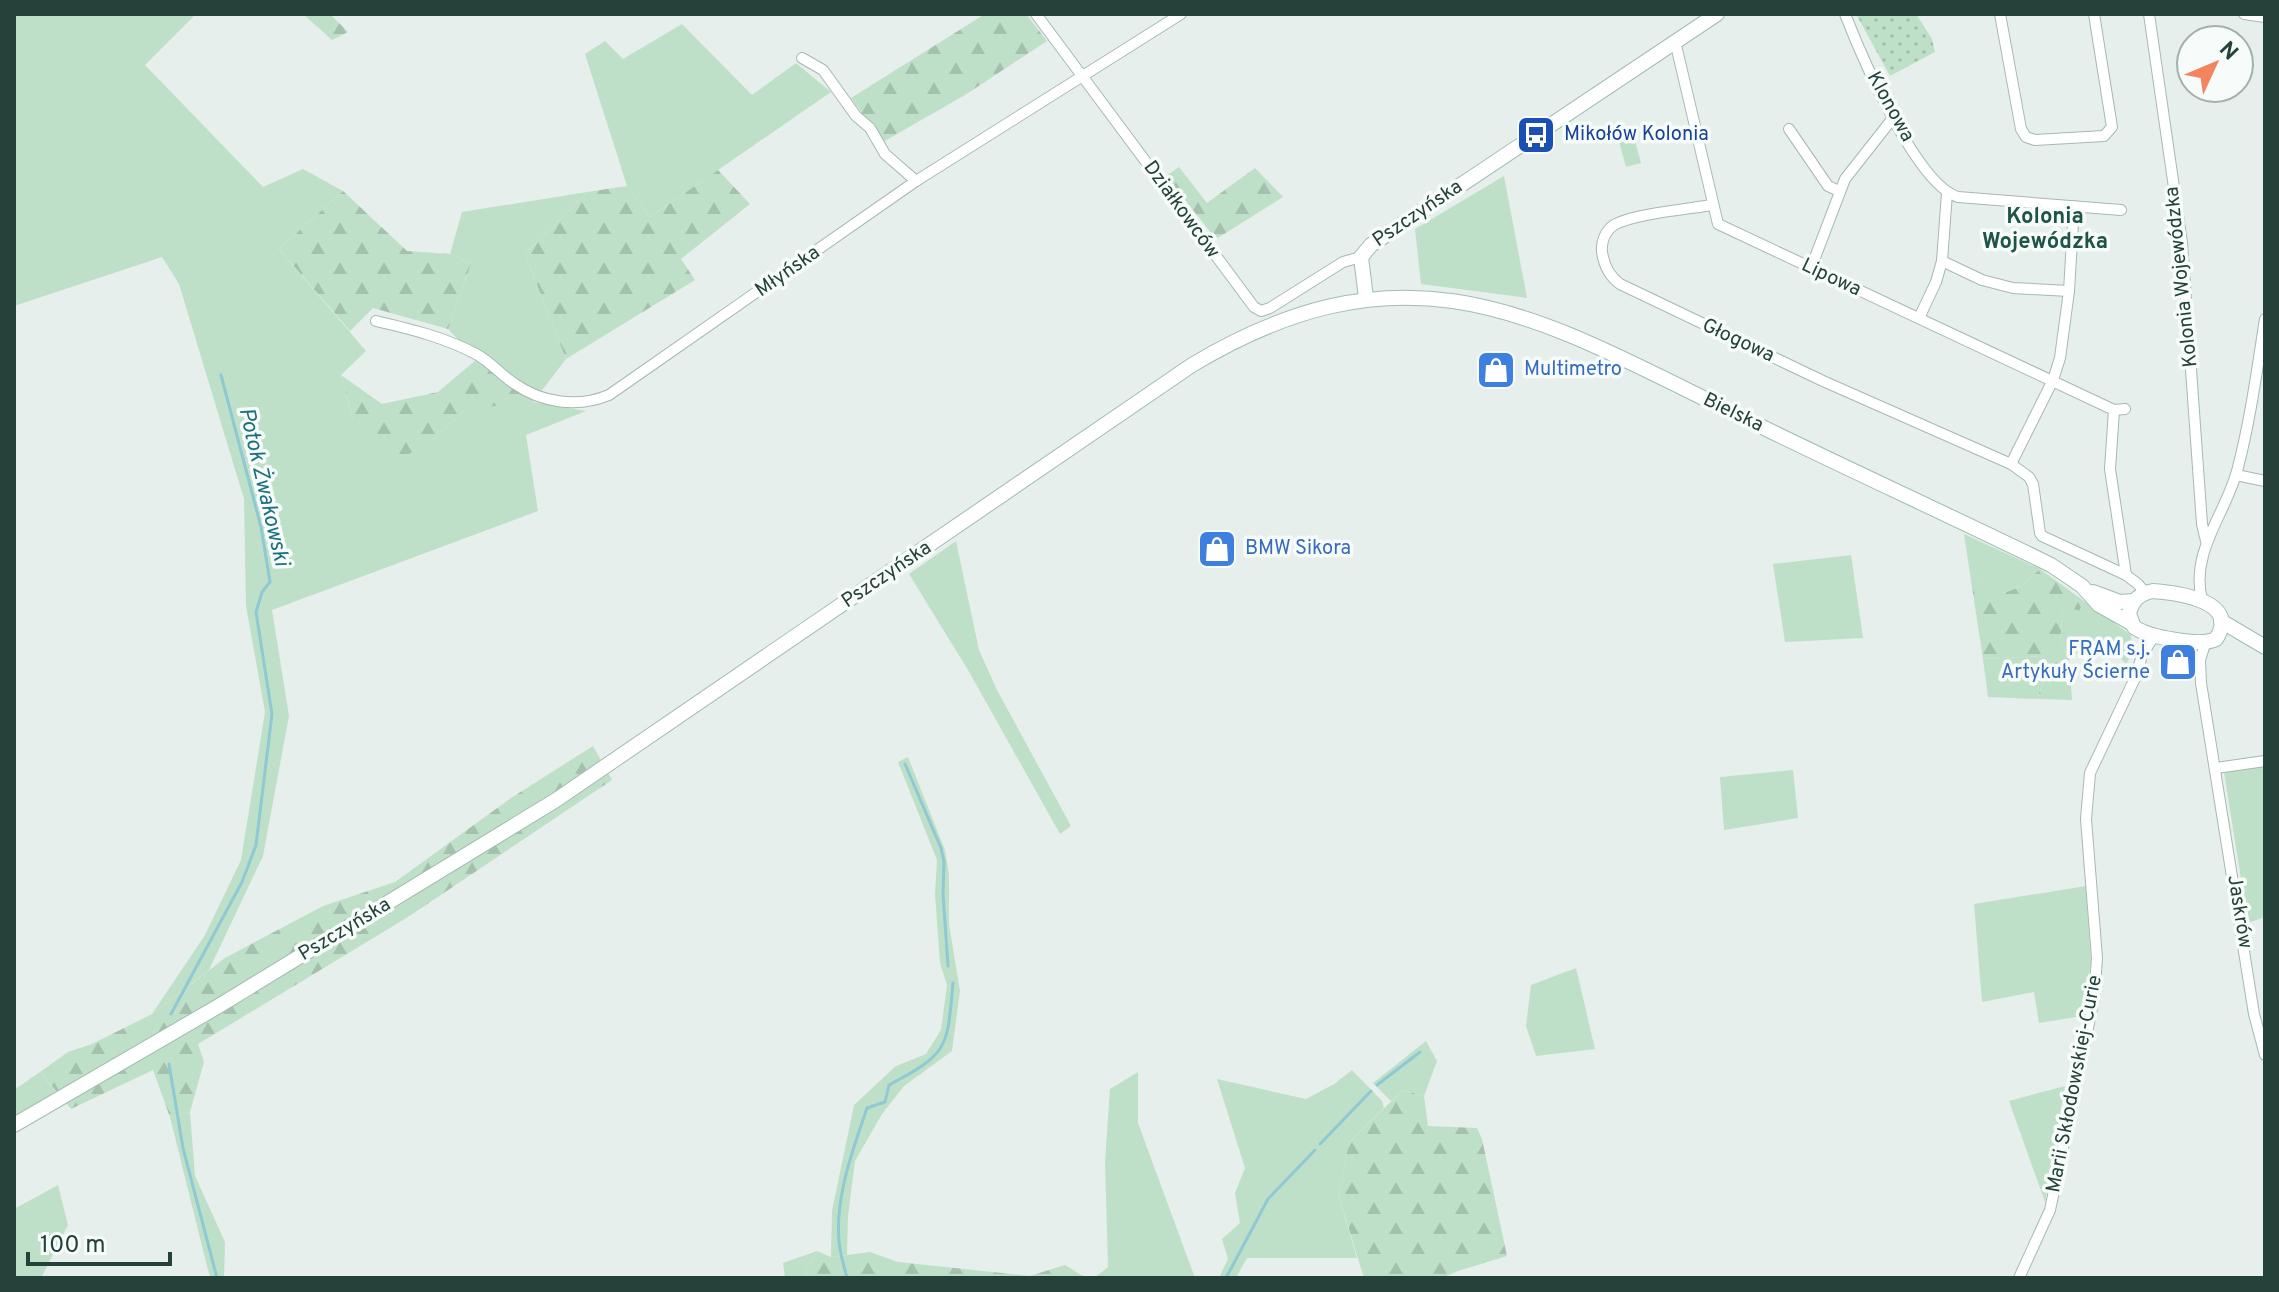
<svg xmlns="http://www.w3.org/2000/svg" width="2279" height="1292" font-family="Overpass,sans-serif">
<defs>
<pattern id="forest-firs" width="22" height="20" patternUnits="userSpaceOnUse" patternTransform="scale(2)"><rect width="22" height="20" fill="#bfe0c8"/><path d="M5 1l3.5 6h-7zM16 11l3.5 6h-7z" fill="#a4c1ad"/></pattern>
<pattern id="park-dots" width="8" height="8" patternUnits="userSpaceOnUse" patternTransform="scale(2)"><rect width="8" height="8" fill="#bfe0c8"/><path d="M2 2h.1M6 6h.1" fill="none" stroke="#a4c1ad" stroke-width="1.8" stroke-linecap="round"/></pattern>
</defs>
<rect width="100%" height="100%" fill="#e6efeb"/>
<g fill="#bfe0c8">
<polygon points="14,14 196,14 145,65 263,187 303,169 343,191 279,249 366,351 341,375 353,420 429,443 466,409 477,359 448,329 471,264 450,254 462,212 587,192 525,254 566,359 533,402 586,411 526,435 538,511 272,610 289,716 263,856 209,970 152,1014 205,935 241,860 265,712 246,606 244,499 179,284 162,257 14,306"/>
<polygon points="682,24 752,95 796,63 831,92 650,217 627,186 585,54 605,41 623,59"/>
<polygon points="1632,130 1641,163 1626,167 1617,134"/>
<polygon points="1504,176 1527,298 1421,284 1415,229"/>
<polygon points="1964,534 2040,569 2022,586 2003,593 1970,574"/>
<polygon points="956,541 979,650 997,690 1071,826 1060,834 968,670 909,574"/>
<polygon points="1851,555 1863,638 1785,642 1773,564"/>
<polygon points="2084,601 2131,635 2132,654 2126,664 2104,642 2092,642 2069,659 2060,642 2063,607 2069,607 2079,611"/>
<polygon points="2043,656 2045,677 2037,699 1988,697 1983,659"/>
<polygon points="908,757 945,850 949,874 949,924 960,991 952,1051 904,1086 882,1114 855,1161 848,1216 847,1255 831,1257 832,1211 854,1105 896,1066 926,1054 941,1030 947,985 940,963 935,894 937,860 898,762"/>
<polygon points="2265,766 2265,917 2248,923 2224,772"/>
<polygon points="1793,770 1798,818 1724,830 1720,777"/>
<polygon points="2086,886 2091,963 2082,1016 2039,1023 2034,992 1982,1002 1974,904"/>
<polygon points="1576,968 1595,1049 1536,1056 1526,1026 1531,985"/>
<polygon points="1426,1041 1437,1061 1424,1096 1403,1090 1391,1101 1373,1083"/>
<polygon points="1352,1070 1382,1101 1384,1108 1349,1142 1339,1197 1357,1258 1247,1258 1236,1278 1219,1278 1228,1259 1222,1239 1240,1223 1235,1193 1245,1168 1217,1079 1306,1099 1334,1084"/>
<polygon points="40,1072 56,1092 14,1117 14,1090"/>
<polygon points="1138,1072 1138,1123 1195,1278 1094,1278 1108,1267 1105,1162 1110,1089"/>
<polygon points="2065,1086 2045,1202 2009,1101"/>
<polygon points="190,1112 195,1176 225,1242 224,1278 210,1278 170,1117"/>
<polygon points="58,1185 68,1225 41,1278 14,1278 14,1209"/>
<polygon points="817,1251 807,1268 806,1278 785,1278 783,1263"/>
</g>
<g fill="url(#forest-firs)">
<polygon points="303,14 330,14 348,32 332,40"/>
<polygon points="985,14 1026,14 1047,41 965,95 883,142 851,98"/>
<polygon points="1179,167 1207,203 1255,168 1283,197 1216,239 1166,176"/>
<polygon points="718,170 750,204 681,259 695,280 566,359 525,254 587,192 627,186 650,217"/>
<polygon points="343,191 407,251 450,254 471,264 448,329 373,308 350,331 279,249"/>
<polygon points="477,359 533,402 466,409 429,443 396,461 353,420 341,375 382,404 438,392"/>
<polygon points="2040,569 2084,601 2079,611 2069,607 2063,608 2060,642 2069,659 2072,700 2037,699 2045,677 2043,656 1983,659 1970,574 2004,593 2022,586"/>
<polygon points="593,746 612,780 408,917 198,1044 204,1062 190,1112 170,1117 153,1070 71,1109 40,1072 68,1052 92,1044 152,1014 225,958 323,906 395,882 511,798"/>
<polygon points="1403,1090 1424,1096 1428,1126 1477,1128 1482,1139 1507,1256 1458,1271 1442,1278 1364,1278 1339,1197 1349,1142"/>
<polygon points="817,1251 831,1257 870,1252 898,1262 1030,1276 1065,1265 1086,1278 806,1278 807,1268"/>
</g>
<polygon fill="url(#park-dots)" points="1856,14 1916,14 1932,39 1935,52 1890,76"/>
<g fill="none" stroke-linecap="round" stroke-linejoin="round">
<g stroke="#8ec9d4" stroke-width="3">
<polyline points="905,764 941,848 944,862 943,894 948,966"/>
<polyline points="171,1014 242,882 256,845 272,714 256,612 262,592 270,582 261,527 221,375"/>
<polyline points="169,1064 183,1148 217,1278"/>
<polyline points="1377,1085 1420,1052"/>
<polyline points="1320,1144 1371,1091"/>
<path d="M847 1278C844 1266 840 1254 839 1241 835 1197 853 1149 867 1108L885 1102 889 1085C949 1053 947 1049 953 983"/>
<polyline points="1226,1278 1268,1199 1315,1150"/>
</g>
<g stroke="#a8b8b2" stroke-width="12">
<g id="street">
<polyline points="1036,14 1254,307 1261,311 1270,308 1343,262 1361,257"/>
<path d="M1845 14C1861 55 1916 184 1958 197L2121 210"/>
<polyline points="2000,14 2021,129 2026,137 2035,140 2104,136 2112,127 2094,14"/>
<polyline points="2149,14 2182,243 2202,524 2206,541"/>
<polyline points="2244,14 2265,17"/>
<polyline points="1675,41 1718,224 2114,410 2125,409"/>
<polyline points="802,58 823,70 856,116 870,128 885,154 916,181"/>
<polyline points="1789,129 1828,186 1839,191"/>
<path d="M1712 205C1689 209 1632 214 1614 225 1605 231 1601 242 1602 252 1604 266 1609 276 1620 284L1823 381 2011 464 2053 380 2060 358 2069 291 2074 206"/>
<polyline points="1942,261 1982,280 2013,288 2069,291"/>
<polyline points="1811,268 1845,179 1893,118"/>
<polyline points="1919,318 1936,282 1942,261 1947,193"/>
<path d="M376 321C410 329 444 337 476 354 491 362 501 375 515 384 542 403 578 408 609 395L916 181 1181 14"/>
<polyline points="2114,410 2110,469 2126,575"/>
<polyline points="2011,464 2029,477 2033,484 2040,533 2042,536 2126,575 2138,584 2145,593"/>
<polyline points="2236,475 2265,481"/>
<path d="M2202 600C2190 552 2225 515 2237 471 2250 422 2257 370 2265 319"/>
<polyline points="2205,644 2200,660 2201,683 2254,1014 2265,1055"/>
<polyline points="2216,768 2265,761"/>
<polyline points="2019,1278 2050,1210 2094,999 2097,958 2086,819 2090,773 2136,676 2142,655 2154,636"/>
</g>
</g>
<g stroke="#a4bbb3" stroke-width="16">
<g id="secondary">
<polyline points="1366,298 1361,257 1371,245 1717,14"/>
<path d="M2153 591C2178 593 2241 601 2216 639 2200 647 2148 637 2134 627L2129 614C2132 600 2139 594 2153 591Z"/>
<polyline points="2093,592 2120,602 2134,601"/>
<polyline points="2221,621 2265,647"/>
<path d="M14 1125 217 1007 556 800 1192 365C1417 230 1547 323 1756 424 1854 472 1953 517 2051 565L2082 586 2099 605 2131 623"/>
</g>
</g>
<use href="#street" stroke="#fff" stroke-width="10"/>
<use href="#secondary" stroke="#fff" stroke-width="14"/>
</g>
<defs>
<g id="bus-square" transform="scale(2)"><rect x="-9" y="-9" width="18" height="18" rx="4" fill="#1a4fb4" stroke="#f7fbf9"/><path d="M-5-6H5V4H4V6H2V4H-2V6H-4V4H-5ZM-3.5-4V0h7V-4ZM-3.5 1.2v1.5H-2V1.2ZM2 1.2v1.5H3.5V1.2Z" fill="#fff"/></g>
<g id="shop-square" transform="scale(2)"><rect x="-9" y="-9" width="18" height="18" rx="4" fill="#3f7fe0" stroke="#f7fbf9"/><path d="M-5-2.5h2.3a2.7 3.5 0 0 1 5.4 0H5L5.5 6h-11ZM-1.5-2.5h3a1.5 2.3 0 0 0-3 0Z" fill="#fff"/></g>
</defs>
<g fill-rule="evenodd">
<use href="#bus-square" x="1536" y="135"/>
<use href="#shop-square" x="1496" y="370"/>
<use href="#shop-square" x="1217" y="549"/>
<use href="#shop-square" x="2178" y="662"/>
</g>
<g text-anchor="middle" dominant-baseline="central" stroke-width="7" stroke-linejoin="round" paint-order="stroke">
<g font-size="20" fill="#24423a" stroke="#f7fbf9">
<text transform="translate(1890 107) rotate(61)">Klonowa</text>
<text transform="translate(1181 210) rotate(54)">Działkowców</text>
<text transform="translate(1418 214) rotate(-34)">Pszczyńska</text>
<text transform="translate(788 272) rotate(-35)">Młyńska</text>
<text transform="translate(2182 277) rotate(-96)">Kolonia Wojewódzka</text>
<text transform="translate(1831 278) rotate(25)">Lipowa</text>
<text transform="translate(1738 341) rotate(25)">Głogowa</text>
<text transform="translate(1733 413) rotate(26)">Bielska</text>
<text transform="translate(887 575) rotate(-34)">Pszczyńska</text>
<text transform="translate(2239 912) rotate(81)">Jaskrów</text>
<text transform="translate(345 930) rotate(-31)">Pszczyńska</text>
<text transform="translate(2075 1084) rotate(-79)">Marii Skłodowskiej-Curie</text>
</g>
<g font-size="20" fill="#164399" stroke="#f7fbf9" text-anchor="start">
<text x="1564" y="135">Mikołów Kolonia</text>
</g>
<g font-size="20" fill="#366cbe" stroke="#f7fbf9" text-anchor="start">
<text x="1524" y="370">Multimetro</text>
<text x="1245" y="549">BMW Sikora</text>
<text x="2150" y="650" text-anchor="end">FRAM s.j.<tspan x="2150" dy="23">Artykuły Ścierne</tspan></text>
</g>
<g font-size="22" font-weight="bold" fill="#1f5548" stroke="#f7fbf9">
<text x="2045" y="217">Kolonia<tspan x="2045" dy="25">Wojewódzka</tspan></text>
</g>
<g font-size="22" font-style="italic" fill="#1c6f80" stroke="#f7fbf9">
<text transform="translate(263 487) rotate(77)">Potok Żwakowski</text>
</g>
</g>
<rect width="2279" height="1292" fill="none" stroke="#24423a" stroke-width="32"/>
<g transform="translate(2215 64) rotate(46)"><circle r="38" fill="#f7fbf9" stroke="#a3b1ad" stroke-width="2"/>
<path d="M0-6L14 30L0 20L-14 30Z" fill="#f4845f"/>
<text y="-12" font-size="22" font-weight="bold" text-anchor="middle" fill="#24423a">N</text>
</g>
<path d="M28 1252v12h142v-12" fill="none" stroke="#24423a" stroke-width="4"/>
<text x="40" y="1252" font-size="24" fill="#24423a" stroke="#f7fbf9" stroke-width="6" paint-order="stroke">100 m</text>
</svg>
